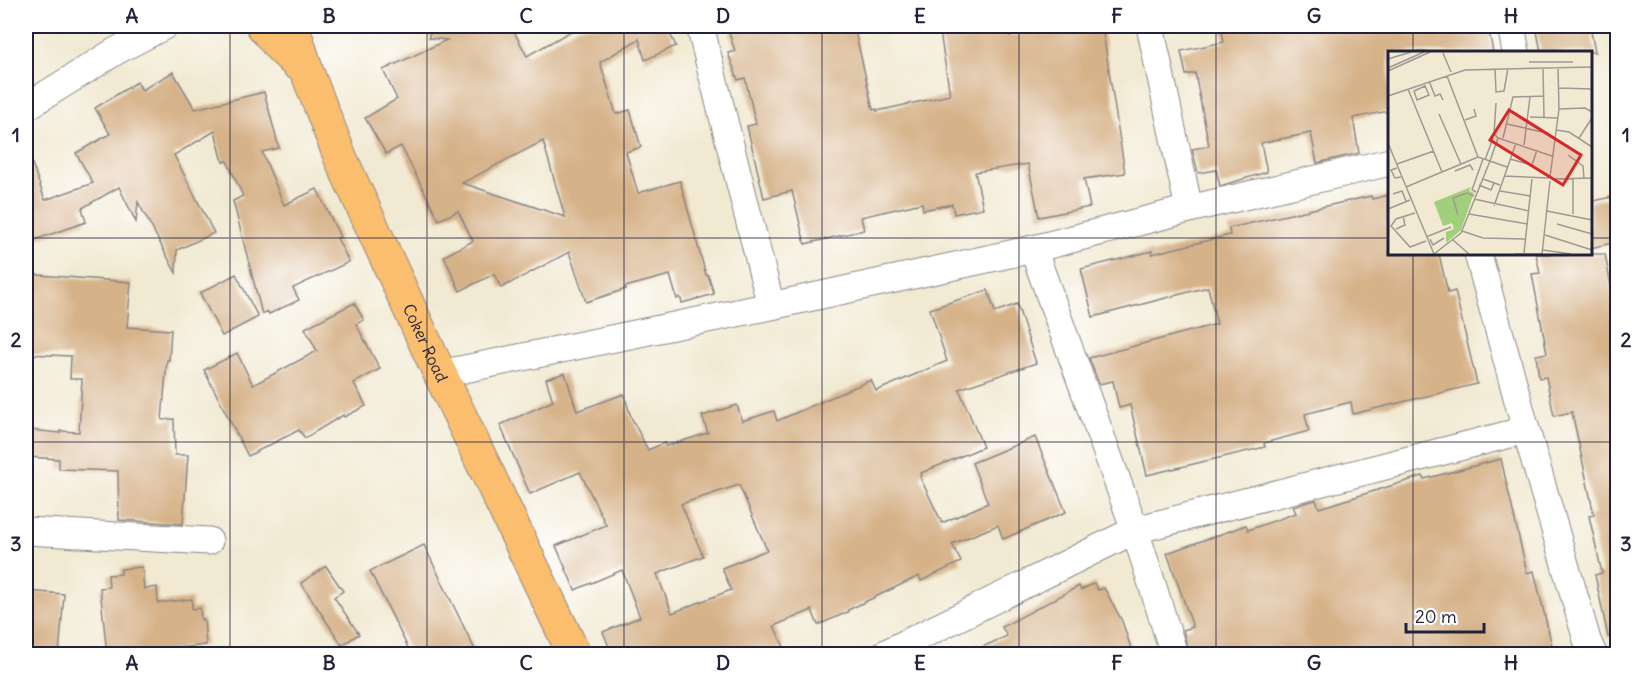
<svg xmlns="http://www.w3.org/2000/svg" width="1643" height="680" font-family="Delius,sans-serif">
<rect width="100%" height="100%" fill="#fff"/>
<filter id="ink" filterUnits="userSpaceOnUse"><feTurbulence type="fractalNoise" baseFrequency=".0167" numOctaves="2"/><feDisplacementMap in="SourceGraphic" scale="12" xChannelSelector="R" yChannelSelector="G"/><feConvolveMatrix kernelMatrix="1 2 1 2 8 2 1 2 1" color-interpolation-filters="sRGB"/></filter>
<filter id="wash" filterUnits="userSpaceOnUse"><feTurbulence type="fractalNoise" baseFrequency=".008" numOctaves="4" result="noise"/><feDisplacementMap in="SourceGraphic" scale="24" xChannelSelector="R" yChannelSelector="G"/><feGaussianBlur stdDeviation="1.35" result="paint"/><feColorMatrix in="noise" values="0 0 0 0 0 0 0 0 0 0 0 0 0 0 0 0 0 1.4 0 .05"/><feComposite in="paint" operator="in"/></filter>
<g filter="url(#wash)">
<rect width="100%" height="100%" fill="#f1e9d1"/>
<g id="blocks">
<g fill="#d6b289" fill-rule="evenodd">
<path d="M430 26H511L527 56 580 26H666L676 46 645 60 639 39 600 62 616 114 630 110 641 147 626 152 638 193 680 181 706 275H708L714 294 682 303 680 297 677 299 670 275 625 287 626 289 586 302 569 252 501 288 494 274 460 291 444 256 473 241 458 211 439 220 401 146 386 154 365 118 397 99 383 70 447 40 429 38ZM543 141 565 217 462 183Z"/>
<polygon points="757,26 854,26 873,110 877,109 877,111 950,95 939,26 1008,26 1010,36 1060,26 1102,26 1125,173 1084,179 1090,207 1039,217 1028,164 975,172 983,208 954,214 952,204 923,210 922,203 861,217 864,230 805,244 792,191 764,198 747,126 756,124 745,78 738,80 728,53 735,51 729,33"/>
<polygon points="1221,26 1488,26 1493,52 1389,52 1389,111 1353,118 1359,153 1317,163 1311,133 1261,143 1267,172 1220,186 1216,170 1198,173 1192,149 1209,146 1195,73 1186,75 1181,51 1224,42"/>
<polygon points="1536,26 1590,26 1595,52 1541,52"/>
<polygon points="173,72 195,109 264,92 279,148 262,152 284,205 317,189 340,237 337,238 349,262 293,288 299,300 269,314 267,311 262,314 233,201 243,196 227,161 223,162 215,131 174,155 214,233 177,250 176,273 138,202 136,222 119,187 82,208 86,222 26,243 26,153 28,152 45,200 93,183 76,153 110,134 95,108 137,82 142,90"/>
<polygon points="1389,195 1389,254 1439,254 1448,293 1455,291 1477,384 1353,414 1351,402 1305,414 1309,431 1264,443 1265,447 1147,475 1130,405 1119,408 1113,381 1099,384 1089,358 1217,324 1208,287 1093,317 1081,269 1152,251 1152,254 1230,235 1229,228 1371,196 1372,199"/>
<polygon points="1611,197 1617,225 1617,242 1590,248 1590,202"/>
<polygon points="1536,254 1605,254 1617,318 1617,636 1608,637 1595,575 1602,573 1589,516 1594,515 1572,412 1554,416 1546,377 1539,378 1536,355 1547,353 1532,274 1540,273"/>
<polygon points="26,274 131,282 127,327 171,330 169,360 167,360 162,420 174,419 175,455 188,455 183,524 119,520 118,471 59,469 59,459 28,457 30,430 60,433 60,431 79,432 82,379 70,379 71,356 26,354"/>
<polygon points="236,274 258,317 222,336 200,293"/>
<path d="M988 290 995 312 1017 304 1036 363 959 389 983 447 921 473 922 476 920 477 942 523 988 503 972 463 1035 437 1066 512 1003 539 998 525 952 544 961 562 921 581 919 576 848 610V612L818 625 812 610 774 626 784 647 768 654H612L603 632 640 617 622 570 575 590 556 546 606 525 580 472 530 494 500 425 553 401 546 379 565 373 577 411 624 394 631 417 648 450 664 443 666 446 708 433 702 416 737 405 742 421 774 411 777 421 871 380 876 391 947 361 930 309ZM739 485 767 550 722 568 731 590 672 613 657 574 703 556 681 504Z"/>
<polygon points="354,303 364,320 356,324 380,369 354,383 366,406 344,417 343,415 305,438 299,430 248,456 204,370 237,353 253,385 317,351 305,328"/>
<polygon points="1501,459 1527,573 1534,571 1554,654 1283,654 1280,647 1261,654 1189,654 1183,630 1193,627 1167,553 1227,532 1246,525 1248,530 1296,513 1293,506 1316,500 1319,508 1423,476 1424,479"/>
<polygon points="424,545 477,654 411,654 370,571"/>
<polygon points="326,566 343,591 334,597 359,634 342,645 301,583"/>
<polygon points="142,567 144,589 157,587 158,603 192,599 192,609 200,608 201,620 204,619 206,645 179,648 179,651 148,654 146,654 146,651 107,654 100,588 109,587 108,575 121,574 121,569"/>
<polygon points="1094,583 1098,590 1104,588 1122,621 1133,654 967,654 1007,636 1002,627 1079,586 1081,590"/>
<polygon points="26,591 64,594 59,654 26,654"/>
</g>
</g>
</g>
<g filter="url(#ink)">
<use href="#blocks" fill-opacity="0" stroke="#8a8686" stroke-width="1.5"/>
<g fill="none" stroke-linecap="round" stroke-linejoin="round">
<g stroke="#8a8686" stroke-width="29">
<g id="minor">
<polyline points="700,26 771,306"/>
<polyline points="1150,26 1189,209"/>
<polyline points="1511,26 1516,52"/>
<polyline points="26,107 116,51 164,26"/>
<polyline points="1033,249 1135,530 1174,654"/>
<polyline points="1478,254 1526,430 1587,640 1593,654"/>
<polyline points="440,374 771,306 1033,249 1189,209 1390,162"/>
<polyline points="26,531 209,541"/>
<polyline points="884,654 1135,530 1526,430"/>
</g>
</g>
<g stroke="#8a8686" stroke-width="35">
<g id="major">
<polyline points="263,26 281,48 297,63"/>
<path id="s1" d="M290 26 297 40 307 72 341 159 430 353 574 654"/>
</g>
</g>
<use href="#minor" stroke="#fff" stroke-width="27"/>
<use href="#major" stroke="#fbbd6e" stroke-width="33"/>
</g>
</g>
<path fill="none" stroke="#22223b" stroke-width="1.5" stroke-opacity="0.55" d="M230 26V654M427 26V654M624 26V654M822 26V654M1019 26V654M1216 26V654M1413 26V52M26 238H1390M1590 238H1618M1413 254V654M26 442H1618"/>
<g text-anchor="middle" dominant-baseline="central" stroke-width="4.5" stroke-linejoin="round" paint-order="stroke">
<g font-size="16" fill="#22223b" stroke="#fff">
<text stroke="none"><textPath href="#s1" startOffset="345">Coker Road</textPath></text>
</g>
</g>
<g transform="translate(1388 51)">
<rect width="204" height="204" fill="#f1e9d1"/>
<path d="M83 136 81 140 86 142 73 179 58 192V181L66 178 64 172 55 175 46 151Z" fill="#a2cf7c"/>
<path fill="none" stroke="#9e9995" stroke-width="1.5" d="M55 2 63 21M0 8 23 1M141 11H185M0 17 36 1M155 17 156 66M107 18 108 41 116 40 120 17M0 20 42 1M41 30 47 45 52 43 55 49M36 32 37 35 26 40 29 49 41 44 37 35M171 37 204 38M20 38 54 121M0 45 77 19 204 16M108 52 106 83 110 87M171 58 197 57 204 61M51 63 73 113M142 66 170 67M77 69 88 65 86 58M119 73 154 81M168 79 181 81 204 96M115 87 125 46 156 45M191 87 204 67M0 92 46 203M136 94 142 46M180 104 195 115 196 128M122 108 144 114 149 99M97 109 105 87M9 113 46 100M119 116 102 110 110 87 164 105M9 117 3 119 7 127 13 126M67 120 82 114 85 119M116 125 161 127M162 126 171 58 170 16M95 128 112 134M165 128 204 127M185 128V163M91 134 103 139 106 132M18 136 90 106M112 140 142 145M88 141 84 139 95 108M5 143 14 140 18 150M86 148 141 160M106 155 128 92M0 158 22 149M159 160 204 169M27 162 8 168 3 175 22 196 38 190M81 163 139 173M70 164 65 147 79 142 86 145M169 173 204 183M8 178 17 174 15 165M74 180 95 187 137 188M157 184 204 199M38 186 63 176M42 188 45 194 56 187M65 189 81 203M155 199 183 203M136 202 144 128M46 203 73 182 102 110 90 106 59 25M127 203H154M154 203 162 130"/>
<path fill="#d62828" fill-opacity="0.15" stroke="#d62828" stroke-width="3" d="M121 59 193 104 175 134 102 89Z"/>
<rect width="204" height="204" fill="none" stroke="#22223b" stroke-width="3"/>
</g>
<rect width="1643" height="680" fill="none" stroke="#fff" stroke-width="66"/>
<path d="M1406 623v9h78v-9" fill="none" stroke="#22223b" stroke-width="3"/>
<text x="1415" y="623" font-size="18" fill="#22223b" stroke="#ffffff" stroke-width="4.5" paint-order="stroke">20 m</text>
<rect x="33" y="33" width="1577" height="614" fill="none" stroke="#22223b" stroke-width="2"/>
<g font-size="20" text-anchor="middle" font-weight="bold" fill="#22223b">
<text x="132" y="23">A</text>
<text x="329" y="23">B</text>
<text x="526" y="23">C</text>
<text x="723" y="23">D</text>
<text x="920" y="23">E</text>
<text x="1117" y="23">F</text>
<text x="1314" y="23">G</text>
<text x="1511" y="23">H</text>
<text x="16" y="142">1</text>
<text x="1626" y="142">1</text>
<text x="16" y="347">2</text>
<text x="1626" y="347">2</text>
<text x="16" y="551">3</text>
<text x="1626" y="551">3</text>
<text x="132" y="670">A</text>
<text x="329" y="670">B</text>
<text x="526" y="670">C</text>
<text x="723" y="670">D</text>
<text x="920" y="670">E</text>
<text x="1117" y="670">F</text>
<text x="1314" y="670">G</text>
<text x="1511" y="670">H</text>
</g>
</svg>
